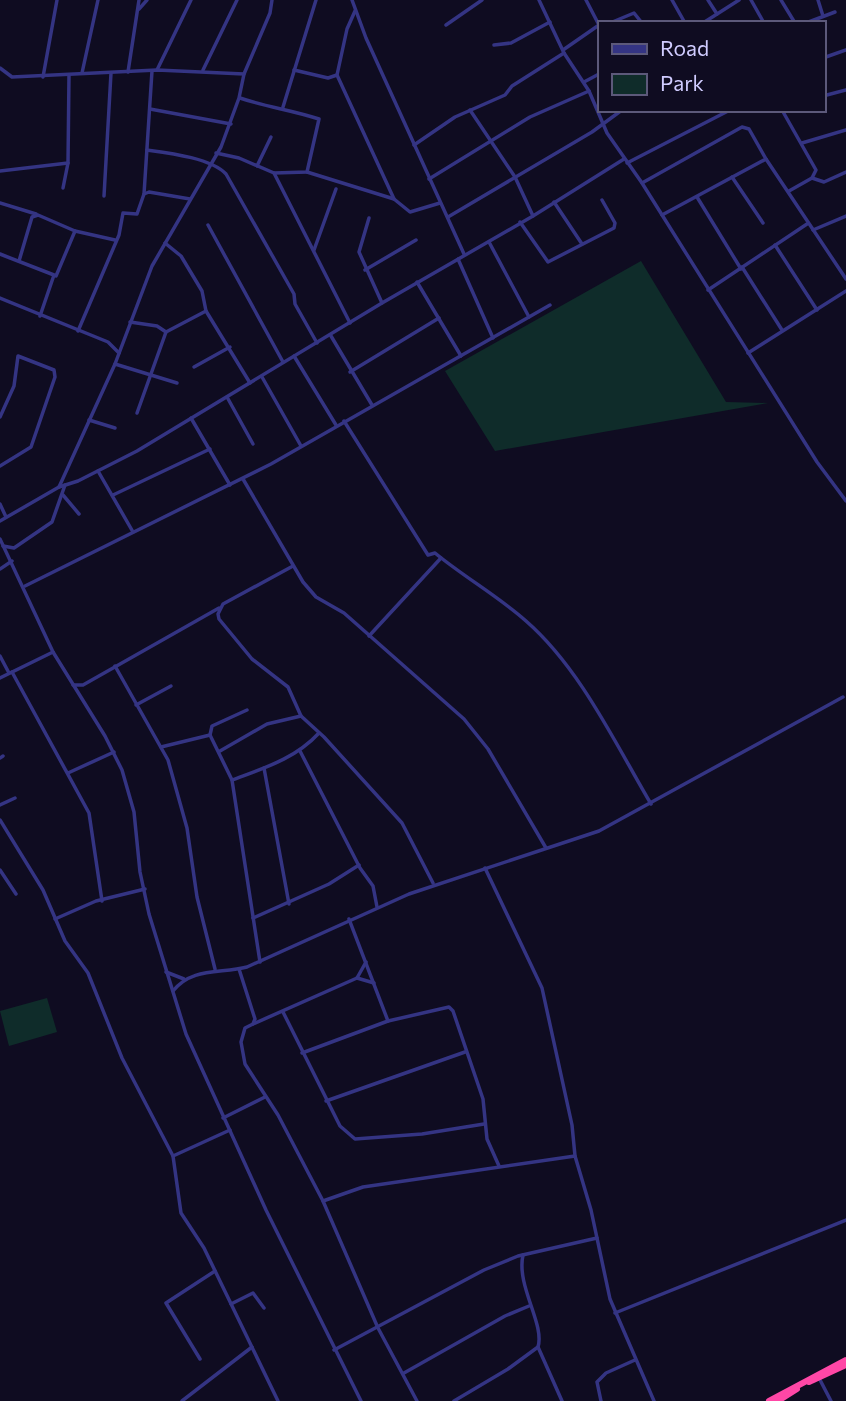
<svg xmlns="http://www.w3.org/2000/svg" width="846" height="1401" font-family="Commissioner,sans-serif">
<rect width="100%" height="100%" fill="#0f0c21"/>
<g fill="#0f2c2a">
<polygon points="641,261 726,402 768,403 495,451 445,371"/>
<polygon points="47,998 57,1032 9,1046 0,1011"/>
</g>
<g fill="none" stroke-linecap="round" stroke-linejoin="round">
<g stroke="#343483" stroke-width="3.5">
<polyline points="352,0 366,38 464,254"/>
<polyline points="539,0 564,53 589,91 607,133 642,183 817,462 846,501"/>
<polyline points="586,0 599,25"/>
<polyline points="672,0 685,23"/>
<polyline points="708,0 717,14"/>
<polyline points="751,0 764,23"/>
<polyline points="781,0 795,23"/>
<polyline points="818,0 823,16"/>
<polyline points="139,9 147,0"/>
<polyline points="355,11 347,29 337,75 394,199 410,212 440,203"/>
<polyline points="610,23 634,13 642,23"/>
<polyline points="703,23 739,0"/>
<polyline points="806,23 835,12"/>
<polyline points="446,25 482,0"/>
<polyline points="494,45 511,43 550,22"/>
<polyline points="563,50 599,25"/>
<polyline points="823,58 846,50"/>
<polyline points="0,68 12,77 157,70 244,74"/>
<polyline points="157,70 191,0"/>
<polyline points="203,70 237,0"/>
<polyline points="294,70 328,78 337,75"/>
<polyline points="128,72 139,0"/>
<polyline points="82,73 98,0"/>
<polyline points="43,77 57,0"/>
<polyline points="584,82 599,74"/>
<polyline points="823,96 846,90"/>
<path d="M240 98C266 107 292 110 319 119L307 172 274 173"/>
<polyline points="283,107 316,0"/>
<polyline points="150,109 231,124"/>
<polyline points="470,110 515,177 533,216"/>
<polyline points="782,110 816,170 812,178 789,191"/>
<polyline points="802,143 846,130"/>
<polyline points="414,145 455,117 505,95 512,86 564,53"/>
<path d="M147 150C169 153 211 158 226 174L294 294 295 304 317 343"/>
<polyline points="216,153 239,158 274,173 350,323"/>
<polyline points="627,163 730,110"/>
<polyline points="257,166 271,137"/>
<polyline points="0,171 68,163 69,75"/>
<polyline points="307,172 394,199"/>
<polyline points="732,177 763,223"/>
<polyline points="812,178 824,182 846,172"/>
<polyline points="429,179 530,117 589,91"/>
<polyline points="642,183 742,127 749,129 766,159"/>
<polyline points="63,188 68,163"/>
<polyline points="144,194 152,71"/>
<polyline points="104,196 111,73"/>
<polyline points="697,197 741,269"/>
<polyline points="554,202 582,244"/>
<polyline points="0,203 36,214"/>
<polyline points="662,215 766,159 846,279"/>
<polyline points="448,217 592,132 622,110"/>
<polyline points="369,218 359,252 382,303"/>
<polyline points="520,222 548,262 614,228 615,223 602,200"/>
<polyline points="208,225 283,362"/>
<polyline points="813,230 846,216"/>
<polyline points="489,242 529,317"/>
<polyline points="165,243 181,256 202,291 206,311 250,383"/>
<polyline points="775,245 817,310"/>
<polyline points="314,250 336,189"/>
<polyline points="0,254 54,275 40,316"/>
<polyline points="458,259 493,338"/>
<polyline points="19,261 32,217 38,215 75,231 115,240"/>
<polyline points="742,267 782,330"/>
<polyline points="365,270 416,240"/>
<polyline points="56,276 75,231"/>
<polyline points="417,282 461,356"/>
<polyline points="708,290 807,224"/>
<polyline points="0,298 108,342 119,353"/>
<polyline points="130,322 157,326 166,332 206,311"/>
<polyline points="78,331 119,235 123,213 137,214 144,194 149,192 190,199"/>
<polyline points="331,336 372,405"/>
<polyline points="748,353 846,291"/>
<polyline points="294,356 336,425"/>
<polyline points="115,364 177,383"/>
<polyline points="194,367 230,347"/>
<polyline points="350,372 439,318"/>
<polyline points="262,377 301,446"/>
<polyline points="227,397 253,444"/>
<polyline points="137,413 166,332"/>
<polyline points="0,417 14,386 18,356 54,370 55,377 31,447 0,466"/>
<polyline points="191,418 230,485"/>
<polyline points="89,420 115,428"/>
<path d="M344 421 428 555 435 553C464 577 498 596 526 621 580 668 615 743 651 804"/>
<polyline points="98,471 133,532"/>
<polyline points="243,479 303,582 316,597 344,613 464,719 488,749 546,848"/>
<polyline points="59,487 78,481 137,451 382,303 533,216 624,159"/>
<polyline points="63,495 79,514"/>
<polyline points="113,495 210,449"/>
<polyline points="0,504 6,517"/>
<polyline points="0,521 59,487 115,364 152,266 221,147 239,98 244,74 270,13 272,0"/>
<polyline points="0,539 53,652 105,736 122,770 134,812 140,872 149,914 186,1034 266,1210 361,1401"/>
<polyline points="3,546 14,548 52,522 65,485"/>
<polyline points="293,566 223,604 218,614 219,619 252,659 288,687 301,716 324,737 402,823 433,883"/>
<polyline points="0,569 12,561"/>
<polyline points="25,586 271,464 550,305"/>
<polyline points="369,636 441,558"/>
<polyline points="0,656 9,673"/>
<polyline points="115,666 168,760 187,828 197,897 215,969"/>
<polyline points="12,672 89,813 102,901"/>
<polyline points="0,678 53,652"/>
<polyline points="73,685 83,685 219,608"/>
<polyline points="136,705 171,686"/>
<polyline points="247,710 212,726 210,735 232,780 260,962"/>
<polyline points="161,747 210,735"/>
<polyline points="220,751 267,724 301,716"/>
<polyline points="300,751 360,868 373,886 377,907"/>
<polyline points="0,758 3,756"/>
<polyline points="264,768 289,904"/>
<polyline points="68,773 114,752"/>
<path d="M232 780C264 768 295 759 319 733"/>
<polyline points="0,805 15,798"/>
<polyline points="0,820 43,890 65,941 88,973 122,1058 173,1156 181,1213 204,1248 278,1401"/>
<polyline points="485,868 542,988 572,1125 575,1156 591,1210 610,1299 654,1401"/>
<polyline points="0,870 16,894"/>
<polyline points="253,918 329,884 359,865"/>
<polyline points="55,919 96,901 145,889"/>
<polyline points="349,919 388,1021"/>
<polyline points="239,969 255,1019 253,1024 245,1028 241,1042 245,1064 278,1115 323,1201 378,1328 417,1401"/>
<polyline points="166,972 184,979"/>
<polyline points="357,978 374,983"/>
<path d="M173 991C192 967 220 974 247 967L409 894 599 831 843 697"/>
<polyline points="283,1012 340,1126 355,1139 422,1134 484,1124"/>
<polyline points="253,1024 357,978 366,962"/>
<polyline points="302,1053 388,1021 449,1007 453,1011 483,1099 487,1139 499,1166"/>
<polyline points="326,1101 465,1052"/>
<polyline points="223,1118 265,1097"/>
<polyline points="173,1156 230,1130"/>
<polyline points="323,1201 363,1187 575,1156"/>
<path d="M523 1255C516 1286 545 1324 538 1347L562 1401"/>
<polyline points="231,1304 253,1293 264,1308"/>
<polyline points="615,1313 846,1220"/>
<polyline points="334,1350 484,1270 518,1256 597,1238"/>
<polyline points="200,1359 166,1303 215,1271"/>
<polyline points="404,1373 505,1316 529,1306"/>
<polyline points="819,1378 831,1401"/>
<polyline points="182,1401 252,1347"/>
<polyline points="454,1401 508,1369 538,1347"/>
<polyline points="601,1401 597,1382 606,1373 635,1360"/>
</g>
<g stroke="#ff47a6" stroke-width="6">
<polyline points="809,1382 846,1365"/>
<polyline points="769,1401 846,1360"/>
<polyline points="778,1401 797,1389"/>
</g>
</g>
<rect x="598" y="21" width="228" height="91" fill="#0f0c21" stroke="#5c597a" stroke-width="2"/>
<rect x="612" y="44" width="35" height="10" fill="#343483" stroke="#5c597a" stroke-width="2"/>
<text x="660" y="56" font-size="21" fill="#d0ccff">Road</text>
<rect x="612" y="74" width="35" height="21" fill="#0f2c2a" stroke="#5c597a" stroke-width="2"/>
<text x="660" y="91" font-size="21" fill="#d0ccff">Park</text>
</svg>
